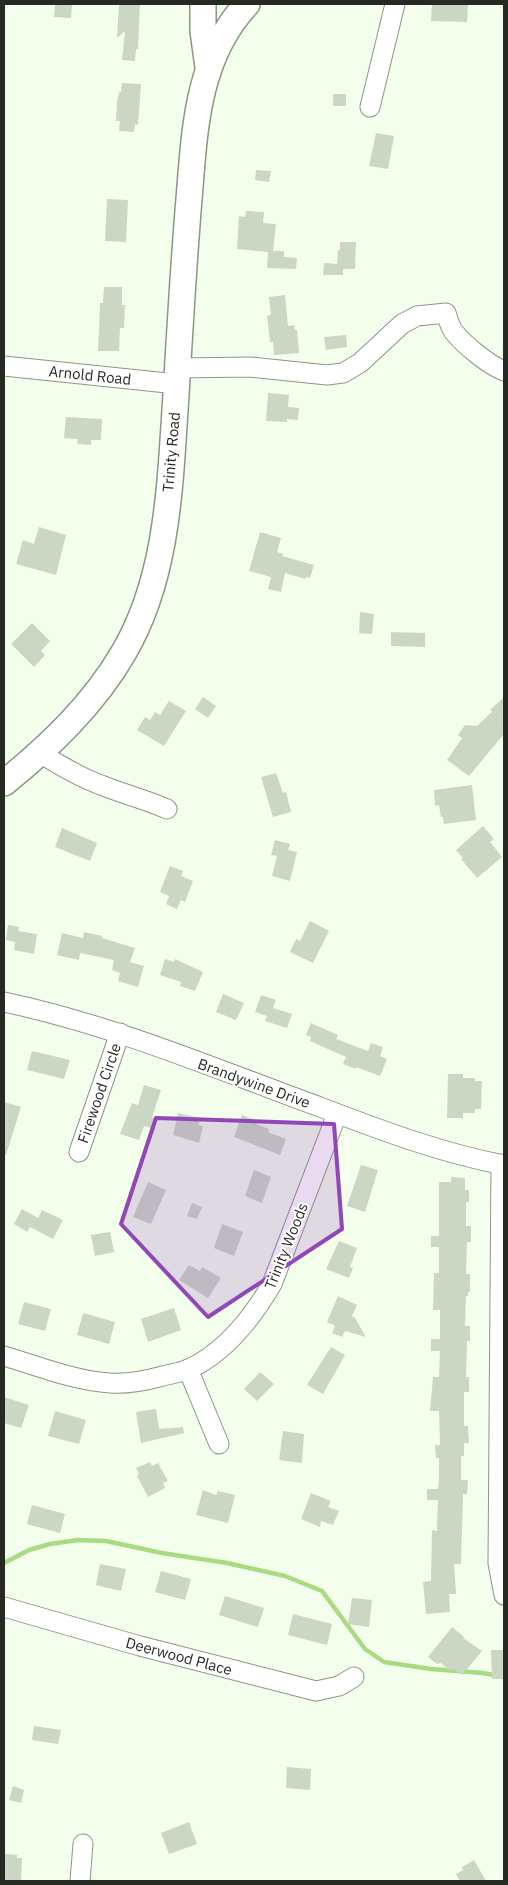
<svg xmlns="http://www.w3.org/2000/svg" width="508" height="1885" font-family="'IBM Plex Sans',sans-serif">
<rect width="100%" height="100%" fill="#f3feec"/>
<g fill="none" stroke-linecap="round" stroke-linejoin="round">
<polyline stroke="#aada81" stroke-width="4.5" points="4,1563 29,1550 50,1544 78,1540 106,1541 162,1553 227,1563 285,1576 322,1591 365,1649 384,1662 431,1669 483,1673 504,1677"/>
</g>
<g fill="#cbd6c4">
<polygon points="55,4 72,4 71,18 54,17"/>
<polygon points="119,4 140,4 138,49 136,49 135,61 122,60 125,31 117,38"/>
<polygon points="432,4 468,5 467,22 431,21"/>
<polygon points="122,83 141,84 138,125 135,124 134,132 119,131 120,121 116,121 117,102 119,92 121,92"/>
<rect x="333" y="94" width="13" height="12"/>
<polygon points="376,133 394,136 388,169 369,166"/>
<polygon points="256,170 271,171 269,182 255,180"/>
<polygon points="107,199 128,200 126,242 105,241"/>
<polygon points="246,211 264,212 263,223 276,224 273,251 284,251 284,257 297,258 296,269 267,268 268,252 237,249 239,216 245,217"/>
<polygon points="340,242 356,242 355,269 343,269 343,275 323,275 324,263 337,264 338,250 340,250"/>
<polygon points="104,287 122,287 122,305 125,305 124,328 120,328 119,351 98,351 100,303 103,303"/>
<polygon points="285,295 288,326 294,325 295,330 297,330 299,353 274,355 273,342 270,342 267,316 271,315 269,297"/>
<polygon points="346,335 347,347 326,350 324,337"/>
<polygon points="268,393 289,395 288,407 299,408 298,420 287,419 287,422 266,421"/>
<polygon points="66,417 102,419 101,440 91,440 91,445 77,444 78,439 64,438"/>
<polygon points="39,527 66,535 56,575 16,564 23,540 34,544"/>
<polygon points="260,532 281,538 277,552 283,554 282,556 314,565 310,578 306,577 305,579 285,573 281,592 268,589 271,577 249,571"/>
<polygon points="360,612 374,614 372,634 359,633"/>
<polygon points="32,623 50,641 41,651 45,655 34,667 11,644"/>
<polygon points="391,632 425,633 425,647 391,646"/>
<polygon points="203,697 216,706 208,718 195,709"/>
<polygon points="504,697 504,734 469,776 447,760 462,738 458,735 465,725 477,726 492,712 490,710"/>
<polygon points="169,701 186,711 164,746 137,730 145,717 150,720 155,712 160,715"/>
<polygon points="276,773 283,793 286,792 291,812 273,817 261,777"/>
<polygon points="472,785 476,820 444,824 443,817 441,817 439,805 435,806 434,790"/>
<polygon points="483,826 494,839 490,842 502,857 477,878 461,859 463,858 456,850"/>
<polygon points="62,828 97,843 90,861 55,847"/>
<polygon points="275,840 290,844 288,850 297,852 290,881 272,876 277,856 271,855"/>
<polygon points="170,866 183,871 181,876 193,881 185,902 181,900 177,909 166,904 169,896 160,892"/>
<polygon points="310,921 329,931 313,963 290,952 296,939 300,941"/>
<polygon points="8,925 19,927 18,931 37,934 34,954 14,950 15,942 6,940"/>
<polygon points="84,932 102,936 102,938 135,948 130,962 144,966 138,987 118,981 120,973 112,970 114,960 80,953 79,960 57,955 62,933 83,938"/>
<polygon points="165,959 174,962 175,959 203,972 195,991 180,986 181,982 160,975"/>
<polygon points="223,994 244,1003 236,1020 216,1012"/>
<polygon points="261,995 276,1000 273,1008 292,1014 287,1028 265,1021 267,1016 255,1012"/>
<polygon points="311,1023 338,1035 336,1039 368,1051 371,1043 383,1047 380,1056 387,1059 380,1076 356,1067 356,1069 343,1064 346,1057 310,1041 311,1037 306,1035"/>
<polygon points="32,1051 70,1060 64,1079 27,1070"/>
<polygon points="448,1074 463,1074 463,1078 475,1078 475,1081 482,1081 481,1109 475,1109 475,1113 463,1113 463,1118 447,1118"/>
<polygon points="144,1085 161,1090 152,1117 155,1118 151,1128 144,1126 139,1140 120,1134 132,1103 138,1105"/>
<polygon points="4,1102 21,1107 6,1155 4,1154"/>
<polygon points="178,1113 200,1118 198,1125 203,1126 199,1143 173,1135"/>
<polygon points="242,1115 257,1121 256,1124 269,1129 268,1132 286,1139 280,1155 234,1137"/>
<polygon points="361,1165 378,1170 365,1212 347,1206"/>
<polygon points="254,1170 271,1177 262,1203 245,1196"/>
<polygon points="451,1177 465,1178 465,1190 469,1190 469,1202 466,1202 466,1226 471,1226 471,1242 467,1242 466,1274 470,1274 470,1292 468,1292 468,1296 466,1296 465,1326 470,1326 470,1341 467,1341 466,1377 469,1377 469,1392 464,1392 464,1426 468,1426 469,1443 464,1443 464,1456 461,1456 461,1480 468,1480 467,1494 463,1494 461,1564 454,1564 456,1594 449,1594 450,1612 426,1614 423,1582 431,1581 432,1530 437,1531 438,1500 427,1500 427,1489 438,1489 439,1480 439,1458 436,1458 435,1445 440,1445 439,1411 430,1411 433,1377 439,1377 440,1351 431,1351 431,1339 440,1339 440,1310 433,1310 434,1273 439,1273 439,1247 431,1247 431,1236 439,1236 439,1182 451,1182"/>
<polygon points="148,1182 166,1190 151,1224 133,1217"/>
<polygon points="192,1203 202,1207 197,1219 187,1216"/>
<polygon points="22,1209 38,1218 42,1210 63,1220 53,1239 30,1227 27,1232 14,1224"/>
<polygon points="222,1224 243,1232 234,1256 214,1248"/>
<polygon points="110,1232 114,1252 95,1256 91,1235"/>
<polygon points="339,1241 357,1248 350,1267 353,1268 349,1278 326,1269"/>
<polygon points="189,1265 200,1271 202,1267 221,1278 208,1298 179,1280"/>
<polygon points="338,1296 357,1305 352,1316 355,1318 366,1337 345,1331 342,1337 332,1333 335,1326 327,1322"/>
<polygon points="24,1302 51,1309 45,1331 18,1324"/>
<polygon points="174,1308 181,1330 148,1342 141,1319"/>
<polygon points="83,1313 115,1322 109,1344 77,1335"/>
<polygon points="331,1347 345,1355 323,1394 307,1385"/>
<polygon points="260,1372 274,1384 257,1401 244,1389"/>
<polygon points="4,1397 29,1405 21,1428 4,1423"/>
<polygon points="156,1409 159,1429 183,1427 184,1433 141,1443 136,1412"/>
<polygon points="55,1411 86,1420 79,1444 48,1436"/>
<polygon points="283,1431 304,1434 302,1463 279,1460"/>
<polygon points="150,1462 152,1466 158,1463 168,1481 163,1483 165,1488 148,1497 137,1476 139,1474 136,1468"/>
<polygon points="203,1490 216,1495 218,1491 235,1495 228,1523 196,1515"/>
<polygon points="311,1493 331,1501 328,1507 339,1511 333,1525 321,1521 320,1527 301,1519"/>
<polygon points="32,1505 65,1514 60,1533 27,1524"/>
<polygon points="100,1564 126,1569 121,1591 96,1585"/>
<polygon points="161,1571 191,1579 185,1600 155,1592"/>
<polygon points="225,1596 264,1608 258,1627 219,1615"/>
<polygon points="352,1598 372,1600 369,1627 348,1624"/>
<polygon points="293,1614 332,1624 327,1645 288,1635"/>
<polygon points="452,1627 464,1637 463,1638 482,1651 462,1675 453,1668 450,1671 441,1663 437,1664 428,1657"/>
<polygon points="491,1650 504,1650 504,1679 492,1679"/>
<polygon points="34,1726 61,1730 58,1744 32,1740"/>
<polygon points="287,1767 311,1769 310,1790 286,1788"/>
<polygon points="13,1786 24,1790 21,1803 9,1800"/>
<polygon points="189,1822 197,1844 169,1854 161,1833"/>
<polygon points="4,1854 17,1855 17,1858 22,1858 21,1881 4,1881"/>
<polygon points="474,1860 486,1881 460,1881 456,1874 463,1870 462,1867"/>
</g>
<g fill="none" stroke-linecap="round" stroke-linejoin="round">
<g stroke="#8c9685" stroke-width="21">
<g id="minor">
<polyline points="370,107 395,4"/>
<polyline points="4,366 177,384"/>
<path d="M178 368 250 367 327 375 343 373 360 363 402 324 417 316 446 313C448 319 450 327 454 332 464 345 489 365 504 371"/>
<path d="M40 753C59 765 79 777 101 785 123 794 145 799 167 809"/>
<path d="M4 1002C113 1025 216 1069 320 1107 380 1130 441 1153 504 1165"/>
<polyline points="79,1152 120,1033"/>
<polyline points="501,1164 498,1563 504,1595"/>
<path d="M4 1356C38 1366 75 1381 110 1383 127 1384 144 1381 159 1377 169 1374 180 1373 189 1369 226 1352 252 1318 272 1284L337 1114"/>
<polyline points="188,1369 219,1444"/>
<polyline points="4,1607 140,1646 316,1691 339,1686 354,1677"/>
<polyline points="80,1881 83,1844"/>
</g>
</g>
<g stroke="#8c9685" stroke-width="28">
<g id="major">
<polyline points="203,4 203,31 208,67"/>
<path d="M4 783C50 746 94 704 124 652 169 575 170 481 176 395 180 326 184 256 190 187 195 121 200 54 247 4"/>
</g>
</g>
<use href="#minor" stroke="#fff" stroke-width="19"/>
<use href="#major" stroke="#fff" stroke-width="25"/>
</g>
<path fill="#9147b9" fill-opacity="0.2" stroke="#9147b9" stroke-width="4" stroke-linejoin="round" d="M156 1118 334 1124 342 1229 208 1317 121 1224Z"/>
<g text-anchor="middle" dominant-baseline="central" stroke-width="4" stroke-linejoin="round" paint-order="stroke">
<g font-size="15" fill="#262a23" stroke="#fff">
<text transform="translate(90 375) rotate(6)">Arnold Road</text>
<text transform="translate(171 452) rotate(-85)">Trinity Road</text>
<text transform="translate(254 1083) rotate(20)">Brandywine Drive</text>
<text transform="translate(99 1093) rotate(-71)">Firewood Circle</text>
<text transform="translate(286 1246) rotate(-68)">Trinity Woods</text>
<text transform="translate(179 1656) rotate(15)">Deerwood Place</text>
</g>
</g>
<rect width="508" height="1885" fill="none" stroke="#262a23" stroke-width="10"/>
</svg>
